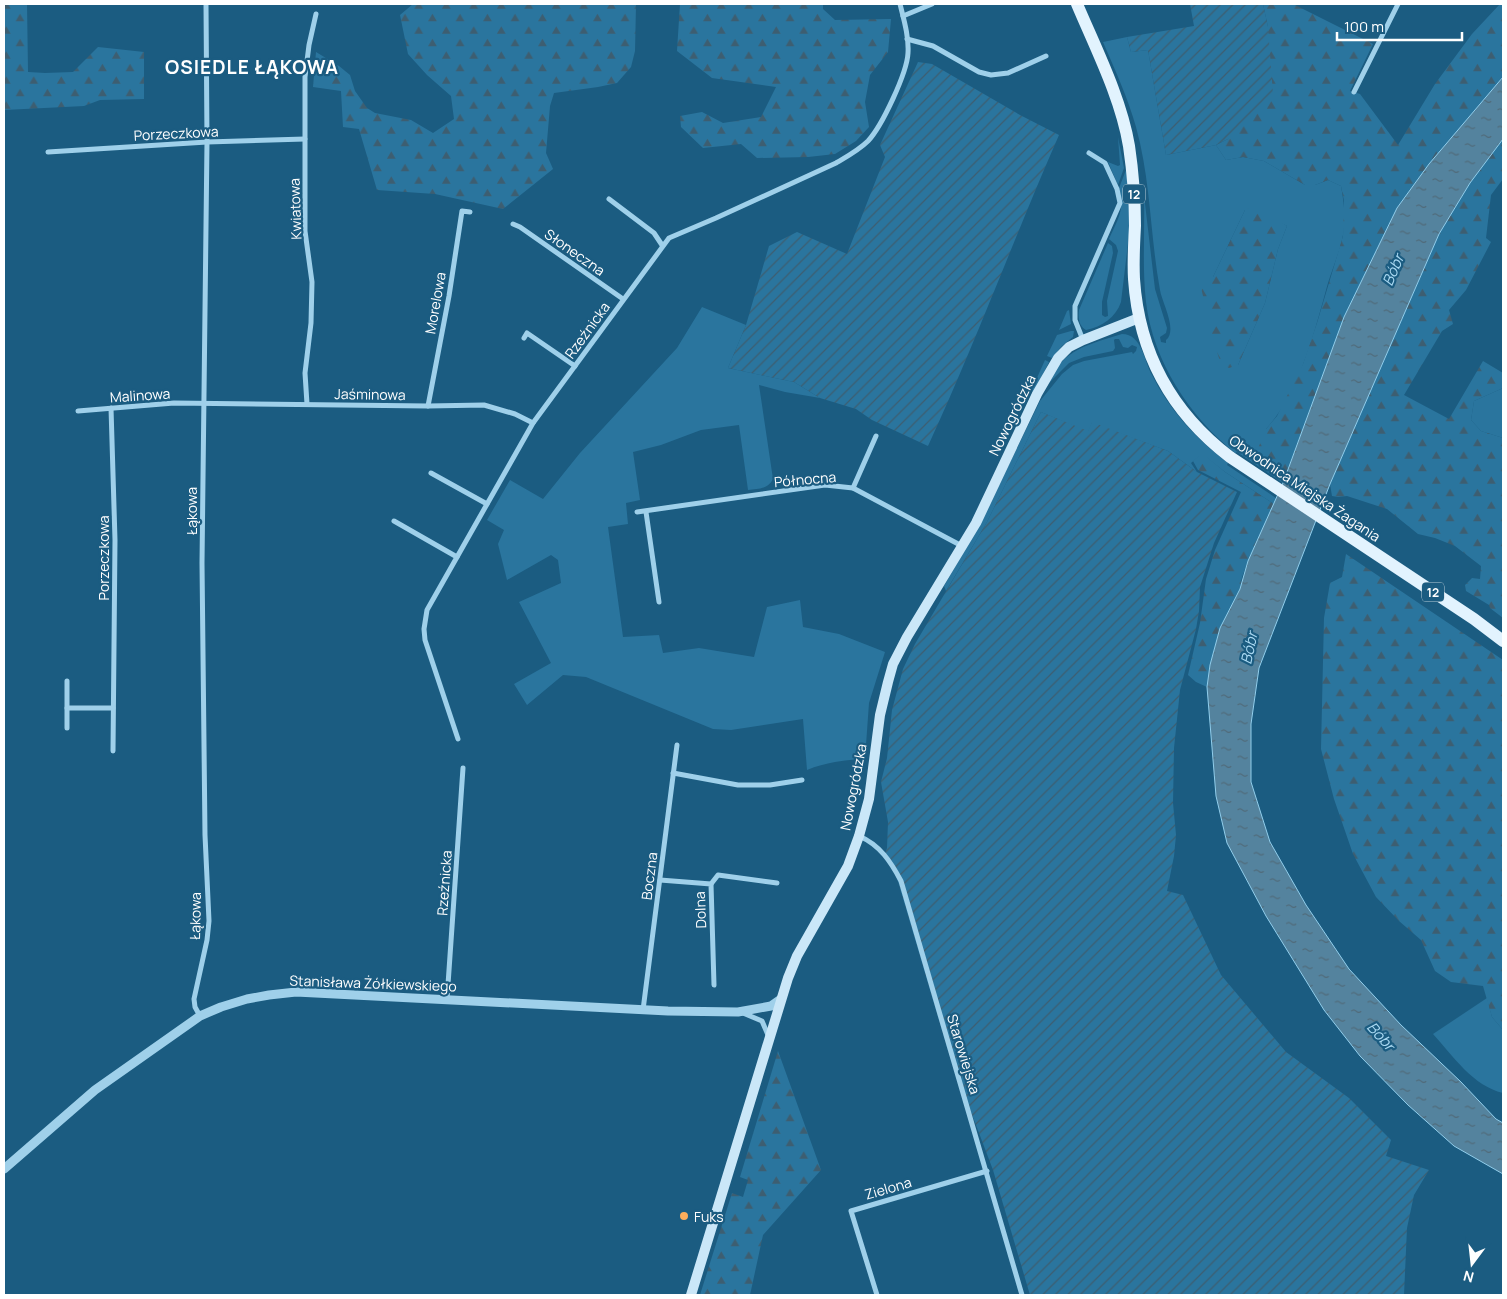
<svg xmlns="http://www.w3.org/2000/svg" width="1507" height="1299" font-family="Manrope,sans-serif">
<defs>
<pattern id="forest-firs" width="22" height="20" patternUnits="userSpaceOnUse" patternTransform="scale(1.25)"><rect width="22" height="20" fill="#2a759e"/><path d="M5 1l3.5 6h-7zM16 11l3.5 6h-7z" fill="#3d5e71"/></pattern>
<pattern id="garden-furrows" width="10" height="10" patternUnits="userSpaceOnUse" patternTransform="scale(1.25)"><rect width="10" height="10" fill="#2a759e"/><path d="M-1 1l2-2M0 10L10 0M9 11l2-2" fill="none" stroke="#3d5e71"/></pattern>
<pattern id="water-ripples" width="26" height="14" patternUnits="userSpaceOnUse" patternTransform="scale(1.25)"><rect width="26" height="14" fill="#54839e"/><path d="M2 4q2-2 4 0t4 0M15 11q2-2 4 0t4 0" fill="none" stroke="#506a79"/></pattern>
</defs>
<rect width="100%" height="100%" fill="#1b5c81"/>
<g fill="#2a759e" fill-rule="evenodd">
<path d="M1127 37 1131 52 1148 50 1166 155 1216 145 1226 160 1243 157 1264 161 1305 185H1315L1328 180 1341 186C1344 202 1346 219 1343 235 1340 251 1333 267 1328 283 1315 330 1300 392 1266 429L1267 461 1287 471 1283 483 1237 452 1235 453C1189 416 1153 361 1146 302 1142 266 1145 231 1144 195L1155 289 1167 328 1166 333 1160 337 1161 342 1166 343V340C1178 330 1162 303 1160 290 1150 236 1151 181 1136 127 1128 98 1115 70 1103 42ZM1245 210 1277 221 1287 226 1278 249 1265 303 1238 365 1213 277Z"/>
<polygon points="1118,137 1124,168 1118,185 1108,162 1118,166 1120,165"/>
<path d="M1126 170 1129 194V235L1121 302C1116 317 1102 327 1086 330 1079 326 1078 318 1079 310L1108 243 1112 246 1113 253 1102 302V315L1105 317 1108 316 1107 301 1118 251 1116 245 1109 239C1117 221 1126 208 1119 188Z"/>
<path d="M702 307 746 325 728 368 794 382 820 398 785 392 759 385 773 479C768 489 758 489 748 490L739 425 701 430 661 445 633 452 640 500 626 503 628 524 608 527 623 637 659 635 663 653 699 648 754 657 767 607 800 600 803 627 839 634 885 652 869 703 865 759C845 760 826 762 807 770L803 719 731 730 713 729 586 677 563 675 527 705 514 684 551 663 519 602 561 583 558 560 551 555 507 580 498 544 504 530 487 520 510 480 543 499 580 453 677 348Z"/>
<polygon points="1069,310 1071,324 1059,330 1067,311"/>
<polygon points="1071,331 1074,331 1073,337 1062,346 1052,358 1047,356 1057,335"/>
<path d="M1122 334C1142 334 1144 361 1152 375 1170 411 1196 439 1228 463L1227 465 1276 498 1274 504 1225 472 1202 454 1191 463 1197 472 1168 451 1092 423 1088 432 1041 412 987 522 946 591 944 586 981 522 1040 401 1062 374 1073 365 1084 361 1132 352 1133 354 1136 351 1137 347 1132 345 1128 348 1123 347 1119 339H1115L1114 340 1115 348 1113 351 1084 357 1069 363 1049 383C1061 349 1091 344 1122 334Z"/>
<polygon points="1045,360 1049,362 1034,392 1031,391"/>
<polygon points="1503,388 1503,438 1481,431 1471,420 1474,401"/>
<path d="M1487 998 1492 1017 1503 1030V1093C1473 1086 1453 1056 1433 1034Z"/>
</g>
<g fill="url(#forest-firs)">
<polygon points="4,4 27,4 28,72 45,73 73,72 98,47 144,52 144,99 100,100 84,106 4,110"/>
<polygon points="413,4 636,4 635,51 631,67 617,83 598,87 554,93 550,106 546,153 553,169 503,209 435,194 377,190 359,129 343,127 341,91 313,87 316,52 339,66 350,75 355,91 367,108 375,113 411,120 433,133 454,119 451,96 427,75 408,54 400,15"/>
<polygon points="680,4 823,4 823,9 835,20 891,19 888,52 870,75 865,102 869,127 856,141 835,154 808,157 757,158 741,144 703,148 681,127 680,116 702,112 723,123 761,117 776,87 712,78 677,51"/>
<polygon points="1263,4 1293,4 1373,44 1350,91 1360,94 1398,145 1435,84 1472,34 1500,4 1503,4 1503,77 1429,164 1397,208 1344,317 1287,471 1267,461 1257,451 1266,429 1277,416 1303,364 1317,323 1343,236 1344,201 1341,186 1328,180 1315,185 1305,185 1264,161 1243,157 1226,160 1216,145 1228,139 1268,27"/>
<polygon points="1503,139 1503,179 1491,195 1486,238 1491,242 1466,290 1449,310 1453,324 1442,331 1404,395 1449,419 1483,361 1503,373 1503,388 1474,401 1471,420 1481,431 1503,438 1503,618 1490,608 1489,605 1466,591 1465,585 1472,578 1480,579 1481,566 1455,546 1435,538 1418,534 1387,509 1347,496 1338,497 1332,496 1330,484 1439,234 1470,183"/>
<polygon points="1255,206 1287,226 1278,249 1265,303 1238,365 1229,368 1221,364 1214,343 1199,279 1202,275 1213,277 1245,210"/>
<polygon points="1202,453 1225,472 1274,504 1248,561 1242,577 1240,589 1220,628 1210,665 1207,687 1196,682 1188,675 1200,623 1206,579 1215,550 1241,492 1198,470 1193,461"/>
<polygon points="1346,554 1503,660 1503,1030 1492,1017 1483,986 1451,982 1435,971 1421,940 1399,921 1376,897 1353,854 1334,799 1321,749 1324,618 1330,583 1342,577"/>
<polygon points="778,1051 821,1170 763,1235 750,1295 700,1295 732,1193 743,1197 748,1180 740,1177"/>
</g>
<g fill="url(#garden-furrows)">
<polygon points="1190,4 1263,4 1268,27 1273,94 1228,139 1216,145 1166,155 1148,50 1131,52 1127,37 1194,26"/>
<path d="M918 62 932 64 1020 115 1059 135C1014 238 975 344 928 446L872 420 856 409 820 398 794 382 728 368 746 325 769 246 797 232 847 254 885 157 880 145Z"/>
<polygon points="1041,412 1088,431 1092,422 1168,451 1197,472 1237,492 1214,543 1200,587 1199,611 1196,629 1180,690 1174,748 1173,803 1176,835 1174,856 1167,891 1183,895 1221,975 1286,1052 1349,1098 1391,1140 1386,1156 1429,1170 1414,1195 1407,1228 1404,1295 1030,1295 993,1170 948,1051 894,868 885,854 887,848 888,822 881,782 887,758 892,710 903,669 915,644 987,522"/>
</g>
<polygon fill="url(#water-ripples)" stroke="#91ceec" points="1503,77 1503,139 1470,183 1439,234 1330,484 1259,668 1251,724 1251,782 1270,842 1306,905 1349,969 1401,1025 1461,1082 1496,1119 1503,1123 1503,1174 1454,1146 1408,1105 1360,1056 1324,1010 1266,916 1227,843 1216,796 1207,687 1210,665 1220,628 1240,589 1248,561 1283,483 1344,317 1397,208 1429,164"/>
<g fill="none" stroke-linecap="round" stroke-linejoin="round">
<g stroke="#9fd0ea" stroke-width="5">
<polyline points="903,16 932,4"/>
<polyline points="907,39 933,46 979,72 991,75 1008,73 1046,56"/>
<polyline points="1354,92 1398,4"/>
<polyline points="48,152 207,142 305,139"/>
<polyline points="609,199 654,233 662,245"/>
<polyline points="513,224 520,227 623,299"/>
<polyline points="524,338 527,333 575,366"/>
<polyline points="1083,340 1075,320 1075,306 1120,203 1117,189 1105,163 1089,153"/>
<polyline points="307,404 305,373 311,323 312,282 305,231 305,77 309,45 316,14"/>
<polyline points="428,406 449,296 462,211 470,212"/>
<polyline points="111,408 115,540 113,751"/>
<polyline points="78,411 174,403 428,406 484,405 515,414 533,423"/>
<polyline points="431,473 487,504"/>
<polyline points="853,488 876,436"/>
<polyline points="637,512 825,485 853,488 962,546"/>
<polyline points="646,512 659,602"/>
<polyline points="394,521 457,557"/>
<polyline points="67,681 67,708 113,708"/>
<polyline points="67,728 67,708"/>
<path d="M458 739 425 640 424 629 427 610 533 423 669 238 716 218 836 163C848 156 859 150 868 141 882 126 907 73 908 53 909 37 904 20 900 4"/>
<polyline points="673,773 738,785 770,785 802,780"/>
<path d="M859 836C880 845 891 862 901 881L1022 1295"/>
<polyline points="660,880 711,884 714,985"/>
<polyline points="711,884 718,875 777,883"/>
<polyline points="447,999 463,768"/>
<polyline points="643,1010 677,745"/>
<polyline points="743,1013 762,1021 768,1035"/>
<polyline points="200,1016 195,1007 194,999 207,940 209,921 205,835 202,563 207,142 206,4"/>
<polyline points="877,1295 851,1211 987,1171"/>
</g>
<polyline stroke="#9fd0ea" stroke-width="9" points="4,1169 95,1090 200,1016 221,1007 247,999 269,995 296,992 668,1011 738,1012 771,1006 781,999"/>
<polyline stroke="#cae7f8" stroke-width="10" points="691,1295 788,978 797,956 848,866 859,836 869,799 880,715 888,682 893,664 907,637 976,523 1037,394 1058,358 1069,347 1083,340 1139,318"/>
<path stroke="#e2f3fe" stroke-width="12" d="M1077 4C1096 49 1121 98 1129 146 1133 173 1135 200 1135 226 1134 244 1133 261 1134 279 1139 353 1171 412 1230 457L1474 619 1503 641"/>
</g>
<circle fill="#fcad5b" stroke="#1b5c81" stroke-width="2" cx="684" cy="1216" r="5"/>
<g text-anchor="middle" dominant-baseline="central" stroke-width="4.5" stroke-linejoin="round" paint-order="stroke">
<g fill="#1b5c81" stroke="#bbced9" stroke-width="1">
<rect x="1123" y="184.5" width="22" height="19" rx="4"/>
<rect x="1422" y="582.5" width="22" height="19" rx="4"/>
</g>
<g font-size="12" font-weight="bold" fill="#fff">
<text x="1134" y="194">12</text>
<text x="1433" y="592">12</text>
</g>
<g font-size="14" fill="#fff" stroke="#1b5c81">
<text transform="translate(176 133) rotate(-3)">Porzeczkowa</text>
<text transform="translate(295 209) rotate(-92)">Kwiatowa</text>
<text transform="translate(575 252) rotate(35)">Słoneczna</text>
<text transform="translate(435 303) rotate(-80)">Morelowa</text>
<text transform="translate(587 330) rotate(-54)">Rzeźnicka</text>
<text transform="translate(370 394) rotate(1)">Jaśminowa</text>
<text transform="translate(140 395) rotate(-4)">Malinowa</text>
<text transform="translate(1012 415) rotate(-64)">Nowogródzka</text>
<text transform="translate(805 479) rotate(-5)">Północna</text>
<text transform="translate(1305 488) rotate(34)">Obwodnica Miejska Żagania</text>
<text transform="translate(191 511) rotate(-90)">Łąkowa</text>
<text transform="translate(103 558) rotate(-90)">Porzeczkowa</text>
<text transform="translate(853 787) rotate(-79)">Nowogródzka</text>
<text transform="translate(649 876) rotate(-83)">Boczna</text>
<text transform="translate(444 883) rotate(-86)">Rzeźnicka</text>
<text transform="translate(700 910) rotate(-92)">Dolna</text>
<text transform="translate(195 916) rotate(-89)">Łąkowa</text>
<text transform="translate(373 983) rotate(2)">Stanisława Żółkiewskiego</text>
<text transform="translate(964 1054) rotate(73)">Starowiejska</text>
<text transform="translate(888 1188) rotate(-16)">Zielona</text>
</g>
<g font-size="14" fill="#fff" stroke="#1b5c81" text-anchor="start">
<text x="694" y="1216">Fuks</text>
</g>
<g font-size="15" font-style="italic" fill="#aad9f2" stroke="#1b5c81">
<text transform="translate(1393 270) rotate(-67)">Bóbr</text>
<text transform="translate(1249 648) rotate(-78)">Bóbr</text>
<text transform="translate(1381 1036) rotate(48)">Bóbr</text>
</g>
<g font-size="19" font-weight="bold" letter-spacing="1" fill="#fff" stroke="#1b5c81">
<text x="252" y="67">OSIEDLE ŁĄKOWA</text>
</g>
</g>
<rect width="1507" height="1299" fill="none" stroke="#ffffff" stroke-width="10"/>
<g transform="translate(1472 1264) rotate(195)" stroke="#1b5c81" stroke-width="4" paint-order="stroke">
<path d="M0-4L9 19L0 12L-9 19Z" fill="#ffffff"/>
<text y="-8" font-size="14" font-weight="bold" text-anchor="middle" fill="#ffffff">N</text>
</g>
<path d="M1337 32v8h125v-8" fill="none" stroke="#ffffff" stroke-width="2.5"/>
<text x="1344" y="32" font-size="15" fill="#ffffff" stroke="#1b5c81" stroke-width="4" paint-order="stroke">100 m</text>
</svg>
